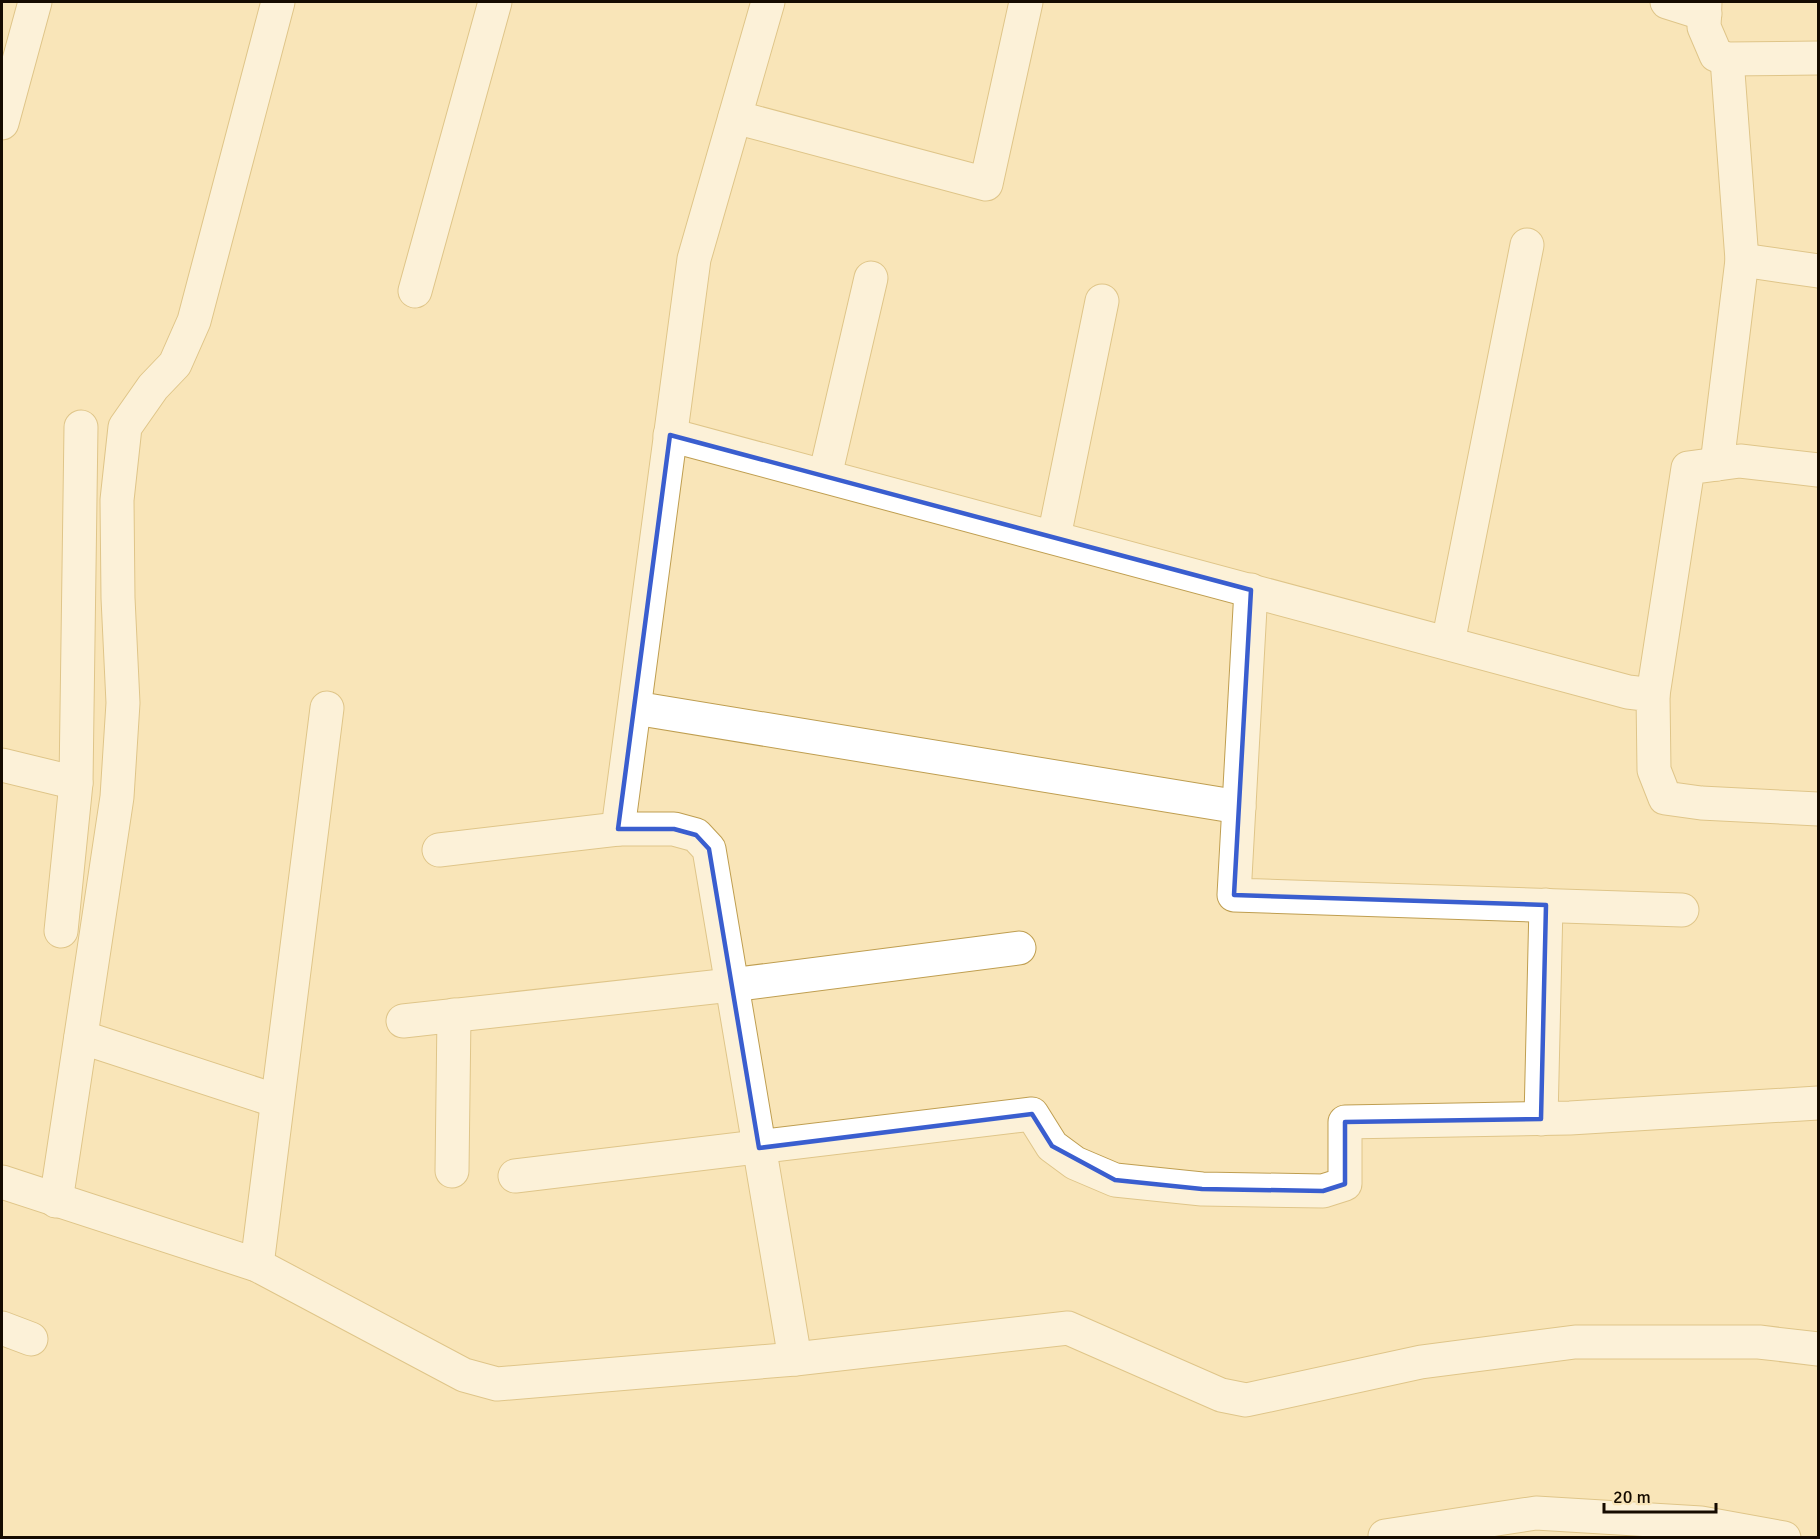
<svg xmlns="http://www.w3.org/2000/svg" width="1820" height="1539" font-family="Signika,sans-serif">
<rect width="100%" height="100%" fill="#f9e5b8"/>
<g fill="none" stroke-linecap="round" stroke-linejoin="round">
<g stroke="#bf9e50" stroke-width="35">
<g id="street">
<polyline points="1667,2 1705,14"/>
<polyline points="1705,2 1704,27 1716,55 1727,59 1818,58"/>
<polyline points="735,117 986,184 1026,2"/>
<polyline points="2,123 35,2"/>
<polyline points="1742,260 1818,271"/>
<polyline points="415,291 495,2"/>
<polyline points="670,435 1628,692 1653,695 1654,770 1665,798 1701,803 1818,809"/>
<polyline points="1717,464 1742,260 1727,59"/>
<polyline points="825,476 871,278"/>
<polyline points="1054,537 1102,301"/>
<polyline points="1251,590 1234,895 1682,910"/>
<polyline points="1448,643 1527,245"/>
<polyline points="1653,695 1688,468 1740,461 1818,470"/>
<polyline points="635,708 1239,807"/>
<polyline points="2,765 76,783"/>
<polyline points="618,829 694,259 768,2"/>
<polyline points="439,850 618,829 674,829 696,835 709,849 795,1359"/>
<polyline points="61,931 76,783 81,427"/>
<polyline points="403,1021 731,985 1019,948"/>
<polyline points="81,1037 277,1101"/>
<polyline points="1541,1119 1546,905"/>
<polyline points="452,1171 454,1015"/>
<polyline points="515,1176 1032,1114 1052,1146 1075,1163 1115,1180 1202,1189 1323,1191 1345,1184 1345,1122 1570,1118 1818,1103"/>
<polyline points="2,1182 257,1265 464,1375 497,1384 795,1359 1068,1328 1221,1395 1246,1400 1421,1362 1575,1342 1759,1342 1818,1349"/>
<polyline points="56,1201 117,797 123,703 118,598 117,500 125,427 153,387 175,364 194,321 278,2"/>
<polyline points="257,1265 327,708"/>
<polyline points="2,1328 31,1339"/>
<polyline points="1385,1536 1536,1513 1701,1523 1784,1538"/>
</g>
</g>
<use href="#street" stroke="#fff" stroke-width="33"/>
</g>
<path d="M0 0H1820V1539H0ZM670 435 1251 590 1234 895 1546 905 1541 1119 1345 1122V1184L1323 1191 1202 1189 1115 1180 1052 1146 1032 1114 759 1148 709 849 696 835 674 829H618Z" fill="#f9e5b8" fill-opacity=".55" fill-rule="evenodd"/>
<path fill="none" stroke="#3a5ecf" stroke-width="4.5" stroke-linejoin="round" d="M670 435 1251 590 1234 895 1546 905 1541 1119 1345 1122V1184L1323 1191 1202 1189 1115 1180 1052 1146 1032 1114 759 1148 709 849 696 835 674 829H618Z"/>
<rect width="1820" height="1539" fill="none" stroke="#150b00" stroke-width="6"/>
<path d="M1604 1503v9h112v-9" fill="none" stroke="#150b00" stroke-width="3"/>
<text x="1613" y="1503" font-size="18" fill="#150b00" stroke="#f9e5b8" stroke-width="4.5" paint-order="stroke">20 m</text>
</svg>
